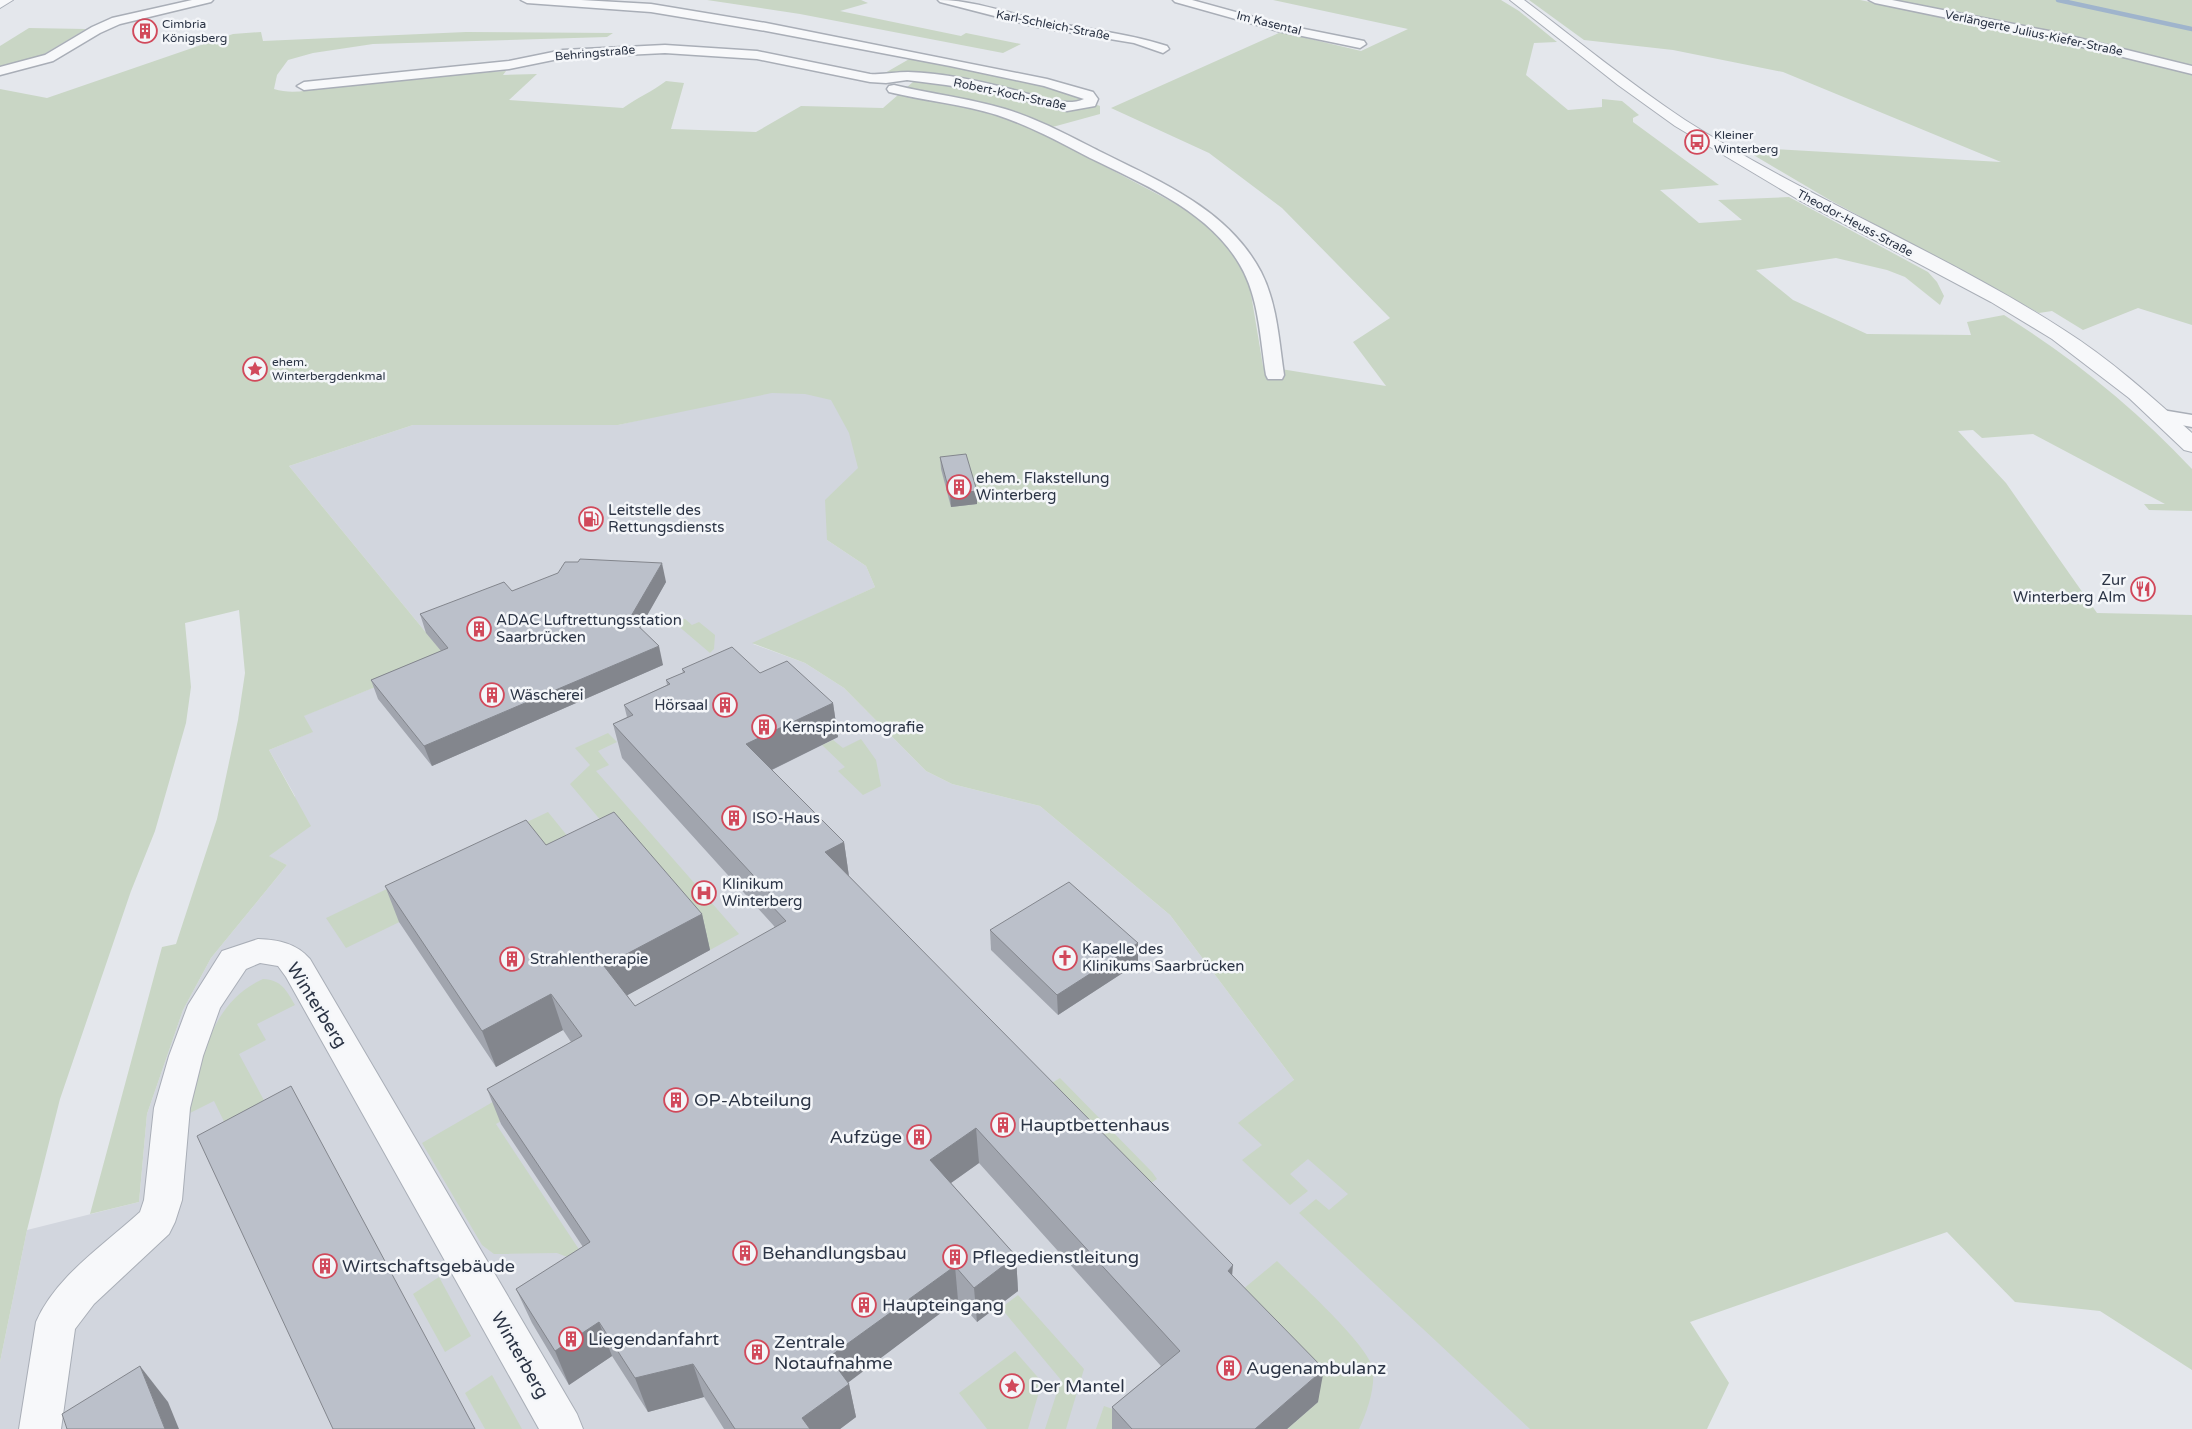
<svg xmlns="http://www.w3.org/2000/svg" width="2192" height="1429" font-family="'Varela Round',sans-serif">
<rect width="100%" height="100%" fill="#e4e7ec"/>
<polygon fill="#d2d6de" points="846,373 878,429 827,540 866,566 875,587 753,644 805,663 844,688 926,771 952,784 1040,806 1170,915 1294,1080 1619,1429 0,1429 0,1362 27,1230 139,1202 147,1114 183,1010 211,958 287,865 268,856 295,796 269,750 312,732 303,716 447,658 289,466 413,425 618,425"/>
<g fill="#c9d6c5">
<polygon points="707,0 861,0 868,3 840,11 961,36 966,33 1021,44 1003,53 800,14"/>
<path d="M1273 0H1501L1519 11 1557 42 1534 43 1526 75 1568 110 1602 107V99L1622 101 1639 115 1633 118V122L1719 185 1660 190 1699 223 1742 220 1718 200 1789 197 1928 272 1937 282 1944 296 1940 305 1905 277 1887 270 1836 258 1756 270 1793 300 1867 334 1971 335 1967 322 2004 315C2074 359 2136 409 2192 469V511L2149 510 2144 504H2165L2033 434 1982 438 1973 430 1958 431 2006 483 2097 613 2192 615V1370L2100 1311 2015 1302 1947 1232 1690 1322 1729 1383 1707 1429H1530L1299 1213 1316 1199 1329 1210 1348 1194 1308 1159 1290 1174 1308 1191 1290 1205 1242 1160 1262 1145 1238 1123 1294 1080 1170 915 1040 806 952 784 926 771 844 688 805 663 752 643 875 587 866 566 827 540 825 500 858 468 849 433 831 400 805 394 772 393 618 425H413L289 466 447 658 304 716 313 732 269 750 311 826 269 856 287 865 211 958 183 1010 147 1114 139 1202 90 1214 162 947 176 944 217 819 238 720 245 673 239 610 185 623 191 687 186 723 155 831 131 891 60 1099 27 1230 0 1362V89L47 98 233 34 261 32 263 41 466 32 613 33 607 37 373 44 313 53 288 60 277 75 274 89C299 97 324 85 349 83 401 78 454 74 506 71L503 75 537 74 509 100 623 108C638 97 652 92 666 81L684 83 671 129 756 132 801 106 883 108 921 75 885 73 911 58 1053 88 1100 106V114L1038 131 1178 205 1204 222 1230 249 1249 282 1263 366 1386 386 1353 342 1390 318 1282 208 1209 153 1111 108 1281 32 1361 51 1408 29Z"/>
<polygon points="1529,0 1860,0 2050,38 2192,73 2192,325 2138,308 2083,330 2052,311 2039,313 1828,199 1740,147 2001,162 1783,72 1673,50 1584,40"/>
<polygon points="1888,0 2192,0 2192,67 2058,34"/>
<polygon points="29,28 86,29 39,57 0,67 0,46"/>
<polygon points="669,618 685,619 692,625 699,622 715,635 714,649 710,653"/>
<polygon points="608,733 617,742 598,751 609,765 596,771 739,934 710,950 570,784 590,765 575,748"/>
<polygon points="861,739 876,760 881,786 863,795 838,771 845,767 822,745 833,740 843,748"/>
<polygon points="548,812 590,864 537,855 346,948 326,918"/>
<path d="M263 979C282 980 286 990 295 1005L257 1024 266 1040 239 1054 280 1130 239 1152 214 1101 188 1114C201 1063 209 1003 263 979Z"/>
<polygon points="1060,1078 1152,1172 1157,1179 1145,1187 1047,1086"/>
<polygon points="524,1084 540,1099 496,1124 590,1266 557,1253 494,1254 482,1245 422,1143"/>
<path d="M1277 1261C1296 1280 1371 1347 1373 1370 1375 1389 1367 1412 1359 1429H1287L1318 1402 1230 1300Z"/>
<polygon points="439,1277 471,1336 445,1352 413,1294"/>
<polygon points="1018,1295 1084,1369 1066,1429 1045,1429 1061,1380 1001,1308"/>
<polygon points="1015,1351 1042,1382 1028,1429 987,1429 959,1393"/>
<polygon points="492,1375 522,1429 485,1429 465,1393"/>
<polygon points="1104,1406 1139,1418 1125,1429 1096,1429"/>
</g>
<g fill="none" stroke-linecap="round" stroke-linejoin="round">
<polyline stroke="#9fb4cc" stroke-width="4.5" points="2058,0 2192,29"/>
<g stroke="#a9aeb7" stroke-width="3">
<g id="minor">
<polygon points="192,0 213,0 211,2 120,24 100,33 53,61 0,75 0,67 45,55 92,27 112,18"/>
<path d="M521 0H581L651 4 766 23 1047 79 1093 92 1098 99 1095 106 1067 111 996 93 946 85 907 80 886 83 870 82 757 59 665 53 563 58 509 69 304 90 297 86 304 82 509 61 563 50 665 45 757 51 870 74C883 75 895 72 908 72 943 73 980 81 1014 90 1035 95 1064 108 1084 99L1044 86 950 66 766 31 651 12 527 3Z"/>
<path d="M938 0C972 0 1003 12 1036 19 1080 29 1124 32 1167 46L1169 49 1163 53 1134 43 1037 27 940 2Z"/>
<polygon points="1173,0 1192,0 1279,24 1364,41 1366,44 1360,48 1278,31 1175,2"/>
<polygon points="1869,0 1892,0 2054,32 2192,66 2192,74 2054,40 1875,3"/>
<path d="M894 85C931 94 969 98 1005 109 1038 119 1069 136 1099 151 1159 181 1228 209 1261 272 1277 303 1279 341 1284 375L1282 379H1268L1266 375C1260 338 1259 297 1240 265 1209 211 1143 184 1090 158 1060 142 1030 126 997 115 962 104 925 101 889 92L887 89 889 86Z"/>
<polygon points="2162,410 2192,415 2192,427 2155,420 2152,416 2155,412"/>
</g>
</g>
<g stroke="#a9aeb7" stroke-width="2">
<g id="tertiary">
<polygon points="0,0 13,0 0,8"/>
<path d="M1510 0H1524C1577 40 1629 83 1685 120 1807 198 1943 252 2064 330 2110 359 2152 397 2192 433V452L2184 450 2129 398 2052 339 1991 302 1799 200 1675 126 1618 85Z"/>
<path d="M258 939C279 940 296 943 310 959L577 1414 583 1429H539L286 977 278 966 260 963 246 969 220 1008 203 1056 190 1108 182 1200 175 1222 169 1234 94 1304 75 1329 61 1429H19L36 1322C56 1276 104 1245 140 1212L144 1200 154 1108 169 1056 188 1005 222 951Z"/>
</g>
</g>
<use href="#minor" fill="#f7f8fa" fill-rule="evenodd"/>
<use href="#tertiary" fill="#f7f8fa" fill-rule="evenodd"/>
</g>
<g fill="#a1a5ae">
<polygon points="940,457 977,491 977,504 951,507 941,469"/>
<polygon points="666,582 640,627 663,665 432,766 378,699 371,680 441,651 426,633 420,614 512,591"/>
<polygon points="682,669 760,673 833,703 838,737 772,770 844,842 849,876 1232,1275 1318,1402 1287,1429 1112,1429 1112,1407 1161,1366 979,1163 951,1183 1016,1256 1018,1291 977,1322 958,1300 848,1382 849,1384 856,1417 840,1429 724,1429 704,1397 648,1412 612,1356 569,1385 532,1323 516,1289 583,1247 501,1124 487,1089 571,1042 563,1030 496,1067 399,922 385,886 546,845 702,914 710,950 627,995 635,1006 775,928 774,926 622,758 613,724 627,717 624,705 667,685 666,680 683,673"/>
<polygon points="990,930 1138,963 1058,1015 991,950"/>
</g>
<g fill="#83868d">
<polygon points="977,491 977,504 951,507 950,494"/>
<polygon points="662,563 666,582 635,637 630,618"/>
<polygon points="659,646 663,665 432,766 424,746"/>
<polygon points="833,703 838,737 753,779 746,744"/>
<polygon points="844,842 849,877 825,852"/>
<polygon points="702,914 710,950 615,1002 604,966"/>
<polygon points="1138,943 1138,963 1058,1015 1057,995"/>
<polygon points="551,994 563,1030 496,1067 482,1031"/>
<polygon points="976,1128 979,1163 934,1195 930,1160"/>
<polygon points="1016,1256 1018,1291 977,1322 974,1288"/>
<polygon points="1233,1265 1230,1300 1228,1271"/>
<polygon points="955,1266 958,1300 837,1391 829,1357"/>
<polygon points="599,1322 612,1356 569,1385 555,1351"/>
<polygon points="693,1364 704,1397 648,1412 635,1378"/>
<polygon points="140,1366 168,1402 179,1429 165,1429"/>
<polygon points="1324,1369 1318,1402 1287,1429 1255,1429"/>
<polygon points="849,1384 856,1417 840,1429 805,1429 802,1418"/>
</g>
<g fill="#bbc0ca" stroke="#83868d">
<polygon points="966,454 977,491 950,494 940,457"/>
<polygon points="580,559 662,563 630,618 659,646 424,746 371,680 448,648 420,614 504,582 512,591 558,573 565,562 578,562"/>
<polygon points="732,647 760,673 787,661 833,703 746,744 844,842 825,852 1233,1265 1228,1271 1324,1369 1255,1429 1132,1429 1112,1407 1180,1351 976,1128 930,1160 1016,1256 974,1288 955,1266 829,1357 849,1384 802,1418 810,1429 735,1429 693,1364 635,1378 599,1322 555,1351 516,1289 590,1242 487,1089 582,1036 551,994 482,1031 385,886 526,820 546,845 614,812 702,914 604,966 635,1006 786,921 770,904 777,901 613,724 633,715 624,705 670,684 666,680 685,672 682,669"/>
<polygon points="1069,882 1138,943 1057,995 990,930"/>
<polygon points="291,1086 475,1429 333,1429 197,1136"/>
<polygon points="140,1366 165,1429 67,1429 62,1414"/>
</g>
<defs>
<g id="building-ring" transform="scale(1.25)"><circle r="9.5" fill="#f4f6f9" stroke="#d1495b" stroke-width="1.5"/><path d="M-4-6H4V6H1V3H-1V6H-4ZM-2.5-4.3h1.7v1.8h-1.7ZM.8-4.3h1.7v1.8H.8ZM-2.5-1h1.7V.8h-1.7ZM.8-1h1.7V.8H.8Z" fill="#d1495b"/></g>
<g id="bus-ring" transform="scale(1.25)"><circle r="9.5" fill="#f4f6f9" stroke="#d1495b" stroke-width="1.5"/><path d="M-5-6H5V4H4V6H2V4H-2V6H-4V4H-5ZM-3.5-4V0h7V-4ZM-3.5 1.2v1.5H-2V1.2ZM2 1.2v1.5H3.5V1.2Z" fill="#d1495b"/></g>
<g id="sight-ring" transform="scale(1.25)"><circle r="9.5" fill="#f4f6f9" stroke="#d1495b" stroke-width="1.5"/><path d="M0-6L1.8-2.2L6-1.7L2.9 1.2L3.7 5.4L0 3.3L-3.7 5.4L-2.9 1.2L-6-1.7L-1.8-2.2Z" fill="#d1495b"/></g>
<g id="fuel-ring" transform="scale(1.25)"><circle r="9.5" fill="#f4f6f9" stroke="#d1495b" stroke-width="1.5"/><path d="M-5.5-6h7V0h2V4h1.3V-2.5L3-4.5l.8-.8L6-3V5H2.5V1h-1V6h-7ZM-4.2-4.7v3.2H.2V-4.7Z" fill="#d1495b"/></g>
<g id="restaurant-ring" transform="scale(1.25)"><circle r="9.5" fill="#f4f6f9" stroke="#d1495b" stroke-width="1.5"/><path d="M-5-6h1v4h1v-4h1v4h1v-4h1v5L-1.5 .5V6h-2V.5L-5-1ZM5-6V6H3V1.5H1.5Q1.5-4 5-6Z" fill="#d1495b"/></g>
<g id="hospital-ring" transform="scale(1.25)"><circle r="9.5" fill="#f4f6f9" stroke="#d1495b" stroke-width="1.5"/><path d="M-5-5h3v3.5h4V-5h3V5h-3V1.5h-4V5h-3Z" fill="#d1495b"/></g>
<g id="church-ring" transform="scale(1.25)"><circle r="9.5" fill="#f4f6f9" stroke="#d1495b" stroke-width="1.5"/><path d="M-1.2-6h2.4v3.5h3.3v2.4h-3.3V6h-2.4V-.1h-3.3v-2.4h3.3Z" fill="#d1495b"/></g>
</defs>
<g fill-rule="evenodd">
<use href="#building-ring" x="145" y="31"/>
<use href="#bus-ring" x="1697" y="142"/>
<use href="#sight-ring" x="255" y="369"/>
<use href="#building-ring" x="959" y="487"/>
<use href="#fuel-ring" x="591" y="519"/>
<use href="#restaurant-ring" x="2143" y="589"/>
<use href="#building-ring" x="479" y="629"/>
<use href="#building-ring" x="492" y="695"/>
<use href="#building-ring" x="725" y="705"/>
<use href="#building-ring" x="764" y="727"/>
<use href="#building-ring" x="734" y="818"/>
<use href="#hospital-ring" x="704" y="893"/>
<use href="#church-ring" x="1065" y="958"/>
<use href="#building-ring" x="512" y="959"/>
<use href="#building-ring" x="676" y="1100"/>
<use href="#building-ring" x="1003" y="1125"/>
<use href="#building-ring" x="919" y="1137"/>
<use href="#building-ring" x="745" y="1253"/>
<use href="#building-ring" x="955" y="1257"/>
<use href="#building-ring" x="325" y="1266"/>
<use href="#building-ring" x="864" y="1305"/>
<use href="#building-ring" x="571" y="1339"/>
<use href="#building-ring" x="757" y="1352"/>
<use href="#building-ring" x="1229" y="1368"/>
<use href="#sight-ring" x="1012" y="1386"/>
</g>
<g text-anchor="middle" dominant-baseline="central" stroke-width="5" stroke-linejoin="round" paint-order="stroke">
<g font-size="12" fill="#2b3445" stroke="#f4f6f9">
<text transform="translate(1269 23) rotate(14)">Im Kasental</text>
<text transform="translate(1053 25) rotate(11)">Karl-Schleich-Straße</text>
<text transform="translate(2034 33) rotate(12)">Verlängerte Julius-Kiefer-Straße</text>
<text transform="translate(595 53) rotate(-5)">Behringstraße</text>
<text transform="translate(1010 94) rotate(12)">Robert-Koch-Straße</text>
<text transform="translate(1855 223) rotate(28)">Theodor-Heuss-Straße</text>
</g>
<g font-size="12" fill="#2b3445" stroke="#f4f6f9" text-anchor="start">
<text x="162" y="24">Cimbria<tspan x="162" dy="14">Königsberg</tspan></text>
<text x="1714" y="135">Kleiner<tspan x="1714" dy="14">Winterberg</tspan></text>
<text x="272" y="362">ehem.<tspan x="272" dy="14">Winterbergdenkmal</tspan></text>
</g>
<g font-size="15" fill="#2b3445" stroke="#f4f6f9" text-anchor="start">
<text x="976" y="478">ehem. Flakstellung<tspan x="976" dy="17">Winterberg</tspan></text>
<text x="608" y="510">Leitstelle des<tspan x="608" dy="17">Rettungsdiensts</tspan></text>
<text x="2126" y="580" text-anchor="end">Zur<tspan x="2126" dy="17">Winterberg Alm</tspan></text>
<text x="496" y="620">ADAC Luftrettungsstation<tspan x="496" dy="17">Saarbrücken</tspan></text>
<text x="510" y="695">Wäscherei</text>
<text x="708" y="705" text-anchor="end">Hörsaal</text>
<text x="782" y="727">Kernspintomografie</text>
<text x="752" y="818">ISO-Haus</text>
<text x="722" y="884">Klinikum<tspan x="722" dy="17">Winterberg</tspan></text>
<text x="1082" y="949">Kapelle des<tspan x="1082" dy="17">Klinikums Saarbrücken</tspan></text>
<text x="530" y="959">Strahlentherapie</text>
</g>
<g font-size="18" fill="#2b3445" stroke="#f4f6f9">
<text transform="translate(317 1005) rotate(58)">Winterberg</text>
<text transform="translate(520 1355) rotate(60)">Winterberg</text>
</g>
<g font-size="18" fill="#2b3445" stroke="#f4f6f9" text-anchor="start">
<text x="694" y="1100">OP-Abteilung</text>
<text x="1020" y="1125">Hauptbettenhaus</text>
<text x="902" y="1137" text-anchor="end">Aufzüge</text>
<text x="762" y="1253">Behandlungsbau</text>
<text x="972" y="1257">Pflegedienstleitung</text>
<text x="342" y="1266">Wirtschaftsgebäude</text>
<text x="882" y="1305">Haupteingang</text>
<text x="588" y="1339">Liegendanfahrt</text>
<text x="774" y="1342">Zentrale<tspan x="774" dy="21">Notaufnahme</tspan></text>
<text x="1246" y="1368">Augenambulanz</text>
<text x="1030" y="1386">Der Mantel</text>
</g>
</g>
</svg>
